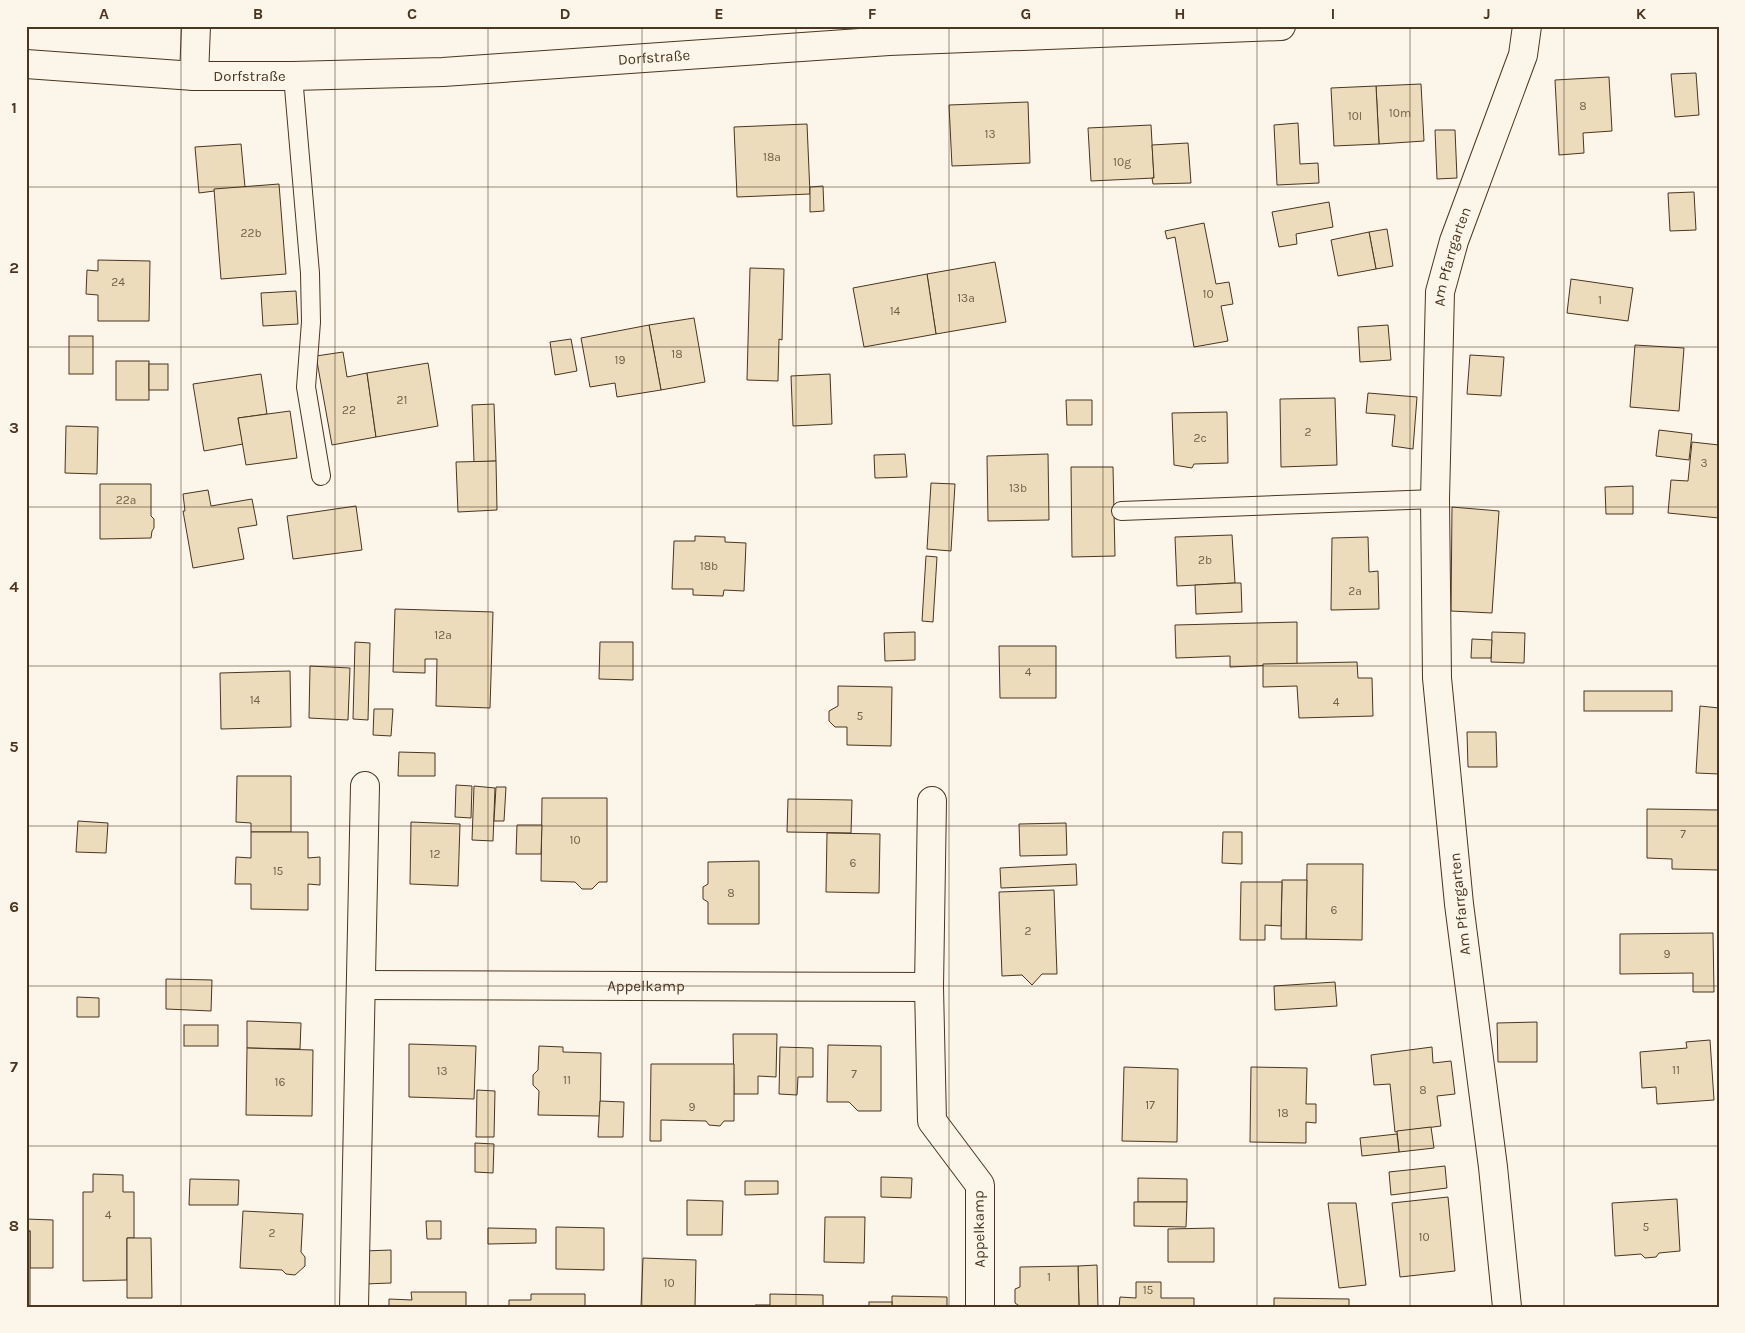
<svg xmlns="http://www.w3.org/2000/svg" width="1745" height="1333" font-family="Karla,sans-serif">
<rect width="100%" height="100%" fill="#fbf6e9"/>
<g fill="#ecdcbc" stroke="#4a3520">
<polygon points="1696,73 1699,115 1675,117 1671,74"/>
<polygon points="1609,77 1612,131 1583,133 1584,153 1559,155 1555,80"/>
<polygon points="1421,84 1424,141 1379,144 1376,86"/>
<polygon points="1376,86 1379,144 1334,146 1331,88"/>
<polygon points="1028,102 1030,163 952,166 949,105"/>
<polygon points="1298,123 1300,164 1318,163 1319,183 1277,185 1274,125"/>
<polygon points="807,124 810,194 737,197 734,127"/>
<polygon points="1151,125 1154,178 1091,181 1088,128"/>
<polygon points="1435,130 1455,130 1457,178 1437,179"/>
<polygon points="1188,143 1191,183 1153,184 1152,178 1154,178 1152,145"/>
<polygon points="241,144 245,187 199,193 195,147"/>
<polygon points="279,184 286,274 221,279 214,189"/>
<polygon points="823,186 824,211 810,212 810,187"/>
<polygon points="1694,192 1696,230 1670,231 1668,193"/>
<polygon points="1329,202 1333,227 1296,234 1297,244 1279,247 1272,212"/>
<polygon points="1204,223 1216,284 1229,282 1233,304 1221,306 1228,341 1194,347 1175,237 1167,239 1165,231"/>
<polygon points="1387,229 1393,266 1376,269 1369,232"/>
<polygon points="1369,232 1376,269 1338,276 1331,240"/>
<polygon points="98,260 150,261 149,321 98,321 98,295 86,294 87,270 98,271"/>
<polygon points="995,262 1006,322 936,334 927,274"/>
<polygon points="750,268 784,269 782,340 779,339 778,381 747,380"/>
<polygon points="927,274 936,334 864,347 853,288"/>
<polygon points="1571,279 1633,288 1628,321 1567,313"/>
<polygon points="296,291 298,324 263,326 261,293"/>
<polygon points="694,318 705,382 661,390 649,325"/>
<polygon points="649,325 661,390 617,397 615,383 590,387 581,338"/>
<polygon points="1388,325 1391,360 1360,362 1358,327"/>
<rect x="69" y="336" width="24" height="38"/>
<polygon points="571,339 577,371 555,375 550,342"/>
<polygon points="1635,345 1684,348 1679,411 1630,407"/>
<polygon points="343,352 347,377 367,373 376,437 332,445 316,356"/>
<polygon points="1470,355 1504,357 1501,396 1467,394"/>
<rect x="116" y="361" width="33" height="39"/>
<polygon points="428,363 438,426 376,437 367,373"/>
<rect x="149" y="364" width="19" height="26"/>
<polygon points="261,374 267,414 238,418 243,444 204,451 193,384"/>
<polygon points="830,374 832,424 793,426 791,376"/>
<polygon points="1368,393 1417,397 1413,449 1392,446 1395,415 1366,413"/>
<polygon points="1335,398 1337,465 1281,467 1280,399"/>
<polygon points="1066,400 1092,400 1092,425 1067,425"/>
<polygon points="494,404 496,461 474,462 472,405"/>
<polygon points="290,411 297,458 246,465 238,418"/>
<polygon points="1227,412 1228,463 1194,464 1192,468 1174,465 1172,413"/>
<polygon points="66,426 98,427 97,474 65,473"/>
<polygon points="1659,430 1692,434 1689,460 1656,456"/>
<polygon points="1692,442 1719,445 1719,518 1668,513 1671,480 1688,481"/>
<polygon points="905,454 907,477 875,478 874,455"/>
<polygon points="1048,454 1049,520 988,521 987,456"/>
<polygon points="496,461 497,510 458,512 456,462"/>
<polygon points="1071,467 1113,467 1115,556 1072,557"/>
<polygon points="931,483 955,484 951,551 927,549"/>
<polygon points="100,484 151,484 151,516 154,519 154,528 152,531 151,538 100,539"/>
<polygon points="1633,486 1633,514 1606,514 1605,487"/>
<polygon points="208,490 211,506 252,499 257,525 238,528 244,559 193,568 183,511 185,511 183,494"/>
<polygon points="356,506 362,550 293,559 287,516"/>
<polygon points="1452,507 1499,511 1492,613 1451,611"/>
<polygon points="1232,535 1235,583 1177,586 1175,537"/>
<polygon points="695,536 725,537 725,542 746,543 744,591 724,590 723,596 693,595 693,589 672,589 674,541 695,541"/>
<polygon points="1368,537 1369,572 1378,571 1379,609 1331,610 1332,538"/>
<polygon points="926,556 937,557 933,622 922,621"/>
<polygon points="1235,583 1241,583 1242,612 1196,614 1195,585"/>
<polygon points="395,609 493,612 490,708 436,706 437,659 425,659 425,673 393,672"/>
<polygon points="1297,622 1297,664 1230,667 1230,656 1176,658 1175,625"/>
<polygon points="915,632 915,660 885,661 884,633"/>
<polygon points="1492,632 1525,633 1524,663 1491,662"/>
<polygon points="1472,639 1492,640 1491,658 1471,658"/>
<polygon points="355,642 370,643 368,720 353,719"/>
<polygon points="600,642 633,642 633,680 599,679"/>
<polygon points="999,646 1056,646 1056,698 1000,698"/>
<polygon points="1357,662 1358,678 1372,678 1373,716 1299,718 1297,686 1263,687 1263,664"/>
<polygon points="310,666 350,668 348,720 309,718"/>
<polygon points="290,671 291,727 221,729 220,673"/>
<polygon points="838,686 892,687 891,746 847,745 847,727 835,727 829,721 829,711 838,706"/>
<rect x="1584" y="691" width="88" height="20"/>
<polygon points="1700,706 1719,708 1719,774 1696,773"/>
<polygon points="374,709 393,709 391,736 373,735"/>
<polygon points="1467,732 1496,732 1497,767 1468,767"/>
<polygon points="399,752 435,753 435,776 398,776"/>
<polygon points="237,776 291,776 291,832 251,832 251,823 236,822"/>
<polygon points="456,785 472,786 471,818 455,817"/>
<polygon points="474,786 495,788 493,841 472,840"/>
<polygon points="496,787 506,787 504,821 494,821"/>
<polygon points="542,798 607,798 607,882 599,882 592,889 582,889 575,882 541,881"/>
<polygon points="788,799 852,800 851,833 787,832"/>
<polygon points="1647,809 1719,810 1719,870 1672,869 1672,859 1647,858"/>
<polygon points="78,821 108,823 106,853 76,852"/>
<polygon points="411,822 460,824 458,886 410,884"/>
<polygon points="1066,823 1067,855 1020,856 1019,824"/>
<polygon points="517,825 542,825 541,854 516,854"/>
<polygon points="251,832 308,832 308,858 320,857 320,885 308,884 308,910 251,909 251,884 235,884 236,857 251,858"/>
<polygon points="1223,832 1242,832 1242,864 1222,863"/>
<polygon points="827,833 880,834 879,893 826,892"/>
<polygon points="759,861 759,924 708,924 708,902 703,899 703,887 708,884 708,862"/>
<polygon points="1076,864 1077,885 1001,888 1000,868"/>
<polygon points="1307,864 1363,864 1362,940 1306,939"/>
<polygon points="1282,880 1307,880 1306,939 1281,939"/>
<polygon points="1241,882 1282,882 1281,926 1265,925 1265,940 1240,940"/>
<polygon points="1054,890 1057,974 1042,974 1032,985 1022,975 1002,976 999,892"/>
<polygon points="1713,933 1714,992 1693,992 1693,973 1620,974 1620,934"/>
<polygon points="166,979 212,980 211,1011 166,1009"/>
<polygon points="1335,982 1337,1006 1275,1010 1274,986"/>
<polygon points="77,997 99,998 99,1017 77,1017"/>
<polygon points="247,1021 301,1023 300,1049 247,1048"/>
<polygon points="1537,1022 1537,1062 1498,1062 1497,1023"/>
<rect x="184" y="1025" width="34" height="21"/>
<polygon points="733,1034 777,1034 776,1077 758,1076 758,1094 734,1094"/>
<polygon points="1710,1040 1714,1100 1657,1104 1656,1087 1642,1088 1640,1052 1687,1048 1686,1042"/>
<polygon points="409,1044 476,1046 474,1099 409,1097"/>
<polygon points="828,1045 881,1046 881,1111 858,1111 849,1102 827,1102"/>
<polygon points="539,1046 563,1047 563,1052 601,1053 600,1116 538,1115 539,1091 533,1085 533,1075 538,1070"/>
<polygon points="780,1047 813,1048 813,1077 798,1077 797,1095 779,1094"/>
<polygon points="1432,1047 1433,1063 1451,1061 1455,1094 1437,1096 1441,1126 1395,1132 1390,1084 1374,1085 1371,1055"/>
<polygon points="247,1048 313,1050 312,1116 246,1115"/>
<polygon points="651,1064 734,1064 734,1121 724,1121 720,1126 709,1125 706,1121 661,1120 661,1141 650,1141"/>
<polygon points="1124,1067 1178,1069 1177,1142 1122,1141"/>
<polygon points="1251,1067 1307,1068 1306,1104 1316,1104 1316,1123 1306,1122 1306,1143 1250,1142"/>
<polygon points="477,1090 495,1091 494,1137 476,1137"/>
<polygon points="600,1101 624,1102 623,1137 598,1137"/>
<polygon points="1431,1127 1434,1148 1399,1152 1397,1131"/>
<polygon points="1397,1134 1399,1152 1362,1156 1360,1138"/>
<polygon points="475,1143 494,1144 493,1173 475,1172"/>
<polygon points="1445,1166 1447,1188 1391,1195 1389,1172"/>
<polygon points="93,1174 123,1175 123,1192 134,1192 134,1238 127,1238 127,1280 83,1281 83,1192 93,1192"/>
<polygon points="881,1177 912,1178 911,1198 881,1197"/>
<polygon points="1138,1178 1187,1179 1187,1202 1138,1202"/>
<polygon points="190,1179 239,1180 238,1205 189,1205"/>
<polygon points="745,1181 778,1181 778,1194 745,1195"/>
<polygon points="1448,1197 1455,1271 1400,1277 1392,1203"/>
<polygon points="1677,1199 1680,1251 1659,1253 1656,1257 1645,1258 1641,1254 1615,1256 1612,1203"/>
<polygon points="687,1200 723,1201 722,1235 687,1235"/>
<polygon points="1134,1202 1187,1202 1186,1227 1134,1226"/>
<polygon points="1328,1203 1356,1203 1366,1285 1339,1288"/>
<polygon points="243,1211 303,1214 301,1252 305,1257 305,1266 295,1275 286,1274 282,1270 240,1268"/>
<polygon points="825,1217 865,1217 864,1263 824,1262"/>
<polygon points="26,1219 53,1220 53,1268 30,1268 30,1231 26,1231"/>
<polygon points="426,1221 441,1221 441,1239 427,1239"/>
<polygon points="556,1227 604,1228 604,1270 556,1269"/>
<polygon points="488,1228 536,1229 536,1243 488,1244"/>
<polygon points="1214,1228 1214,1262 1168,1262 1168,1229"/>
<rect x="26" y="1231" width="4" height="76"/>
<polygon points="127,1238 151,1238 152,1298 127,1298"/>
<polygon points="391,1250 391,1283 364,1284 364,1251"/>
<polygon points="643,1258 696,1260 695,1307 641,1307"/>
<polygon points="1097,1265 1098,1307 1079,1307 1078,1266"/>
<polygon points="1078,1266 1079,1307 1021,1307 1015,1303 1015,1289 1020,1287 1020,1267"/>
<polygon points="1136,1282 1161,1282 1161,1298 1194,1298 1194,1307 1119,1307 1120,1297 1136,1298"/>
<polygon points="411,1292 466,1292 466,1307 389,1307 389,1299 412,1300"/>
<polygon points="531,1294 585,1294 585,1307 509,1307 509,1300 531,1300"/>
<polygon points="770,1294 823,1295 823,1307 755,1307 755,1305 770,1305"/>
<polygon points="892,1296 947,1297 947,1307 892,1307"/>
<polygon points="1274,1298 1349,1299 1349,1307 1274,1307"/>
<rect x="869" y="1302" width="23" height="5"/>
</g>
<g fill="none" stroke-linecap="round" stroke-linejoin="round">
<g stroke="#4a3520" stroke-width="20">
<g id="lane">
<polyline points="293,76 310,273 311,322 306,387 321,476"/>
<polyline points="1121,511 1435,499"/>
</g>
</g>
<g stroke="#4a3520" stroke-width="30">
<g id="street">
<polyline points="194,76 196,26"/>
<polyline points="932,801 929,987 932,1121 980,1185 980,1307"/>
<path id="s1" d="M362 985 929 987"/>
<polyline points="354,1307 365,786"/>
<path id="s2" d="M1507 1307 1493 1167 1459 904 1437 678 1435 499 1440 292 1454 241 1523 55 1527 26"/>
</g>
</g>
<g stroke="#4a3520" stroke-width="30">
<g id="secondary">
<path id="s3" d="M26 64 194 76H293L443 72 889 41 1281 26"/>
</g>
</g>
<use href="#lane" stroke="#fbf6e9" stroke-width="18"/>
<use href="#street" stroke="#fbf6e9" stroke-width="28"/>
<use href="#secondary" stroke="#fbf6e9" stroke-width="28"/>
</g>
<path fill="none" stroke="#4a3520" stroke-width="1" stroke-opacity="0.55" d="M181 26V1307M335 26V1307M488 26V1307M642 26V1307M796 26V1307M949 26V1307M1103 26V1307M1257 26V1307M1410 26V1307M1564 26V1307M26 187H1719M26 347H1719M26 507H1719M26 666H1719M26 826H1719M26 986H1719M26 1146H1719"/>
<g text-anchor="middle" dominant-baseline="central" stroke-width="4" stroke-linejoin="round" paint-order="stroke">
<g font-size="12" fill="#725f47">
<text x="1583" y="106">8</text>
<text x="1400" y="113">10m</text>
<text x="1355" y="116">10l</text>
<text x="990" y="134">13</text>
<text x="772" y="157">18a</text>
<text x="1122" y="162">10g</text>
<text x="251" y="233">22b</text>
<text x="118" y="282">24</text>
<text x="1208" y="294">10</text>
<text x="966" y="298">13a</text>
<text x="1600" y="300">1</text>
<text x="895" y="311">14</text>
<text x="677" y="354">18</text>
<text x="620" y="360">19</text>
<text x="402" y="400">21</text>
<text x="349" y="410">22</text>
<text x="1308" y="432">2</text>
<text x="1200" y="438">2c</text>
<text x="1704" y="463">3</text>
<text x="1018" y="488">13b</text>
<text x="126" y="500">22a</text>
<text x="1205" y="560">2b</text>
<text x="709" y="566">18b</text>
<text x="1355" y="591">2a</text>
<text x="443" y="635">12a</text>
<text x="1028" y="672">4</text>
<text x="255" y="700">14</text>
<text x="1336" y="702">4</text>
<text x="860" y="716">5</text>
<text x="1683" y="834">7</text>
<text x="575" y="840">10</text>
<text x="435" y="854">12</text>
<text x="853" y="863">6</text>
<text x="278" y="871">15</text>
<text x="731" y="893">8</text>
<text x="1334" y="910">6</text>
<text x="1028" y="931">2</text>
<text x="1667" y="954">9</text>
<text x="1676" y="1070">11</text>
<text x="442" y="1071">13</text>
<text x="854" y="1074">7</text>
<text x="567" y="1080">11</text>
<text x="280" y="1082">16</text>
<text x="1423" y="1090">8</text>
<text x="1150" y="1105">17</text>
<text x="692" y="1107">9</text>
<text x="1283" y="1113">18</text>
<text x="108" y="1215">4</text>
<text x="1646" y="1227">5</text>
<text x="272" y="1233">2</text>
<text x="1424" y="1237">10</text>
<text x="1049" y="1277">1</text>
<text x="669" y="1283">10</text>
<text x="1148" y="1290">15</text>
</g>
<g font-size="15" fill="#4a3520" stroke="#fbf6e9">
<text stroke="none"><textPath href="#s3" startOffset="629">Dorfstraße</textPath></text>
<text stroke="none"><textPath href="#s3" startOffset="224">Dorfstraße</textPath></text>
<text stroke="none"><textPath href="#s2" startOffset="1056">Am Pfarrgarten</textPath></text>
<text transform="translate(1460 904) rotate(-96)">Am Pfarrgarten</text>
<text stroke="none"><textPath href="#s1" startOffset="284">Appelkamp</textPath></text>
<text transform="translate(979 1229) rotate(-91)">Appelkamp</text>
</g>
</g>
<rect width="1745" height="1333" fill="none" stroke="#fbf6e9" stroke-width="55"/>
<rect x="28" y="28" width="1690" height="1278" fill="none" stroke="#4a3520" stroke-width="2"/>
<g font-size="16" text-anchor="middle" font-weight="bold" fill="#4a3520">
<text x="104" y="19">A</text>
<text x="258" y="19">B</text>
<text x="412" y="19">C</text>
<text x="565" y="19">D</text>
<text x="719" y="19">E</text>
<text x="872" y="19">F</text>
<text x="1026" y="19">G</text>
<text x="1180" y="19">H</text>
<text x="1333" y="19">I</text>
<text x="1487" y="19">J</text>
<text x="1641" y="19">K</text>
<text x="14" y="113">1</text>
<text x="14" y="273">2</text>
<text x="14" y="433">3</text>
<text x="14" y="592">4</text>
<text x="14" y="752">5</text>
<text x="14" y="912">6</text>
<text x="14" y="1072">7</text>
<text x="14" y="1231">8</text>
</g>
</svg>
